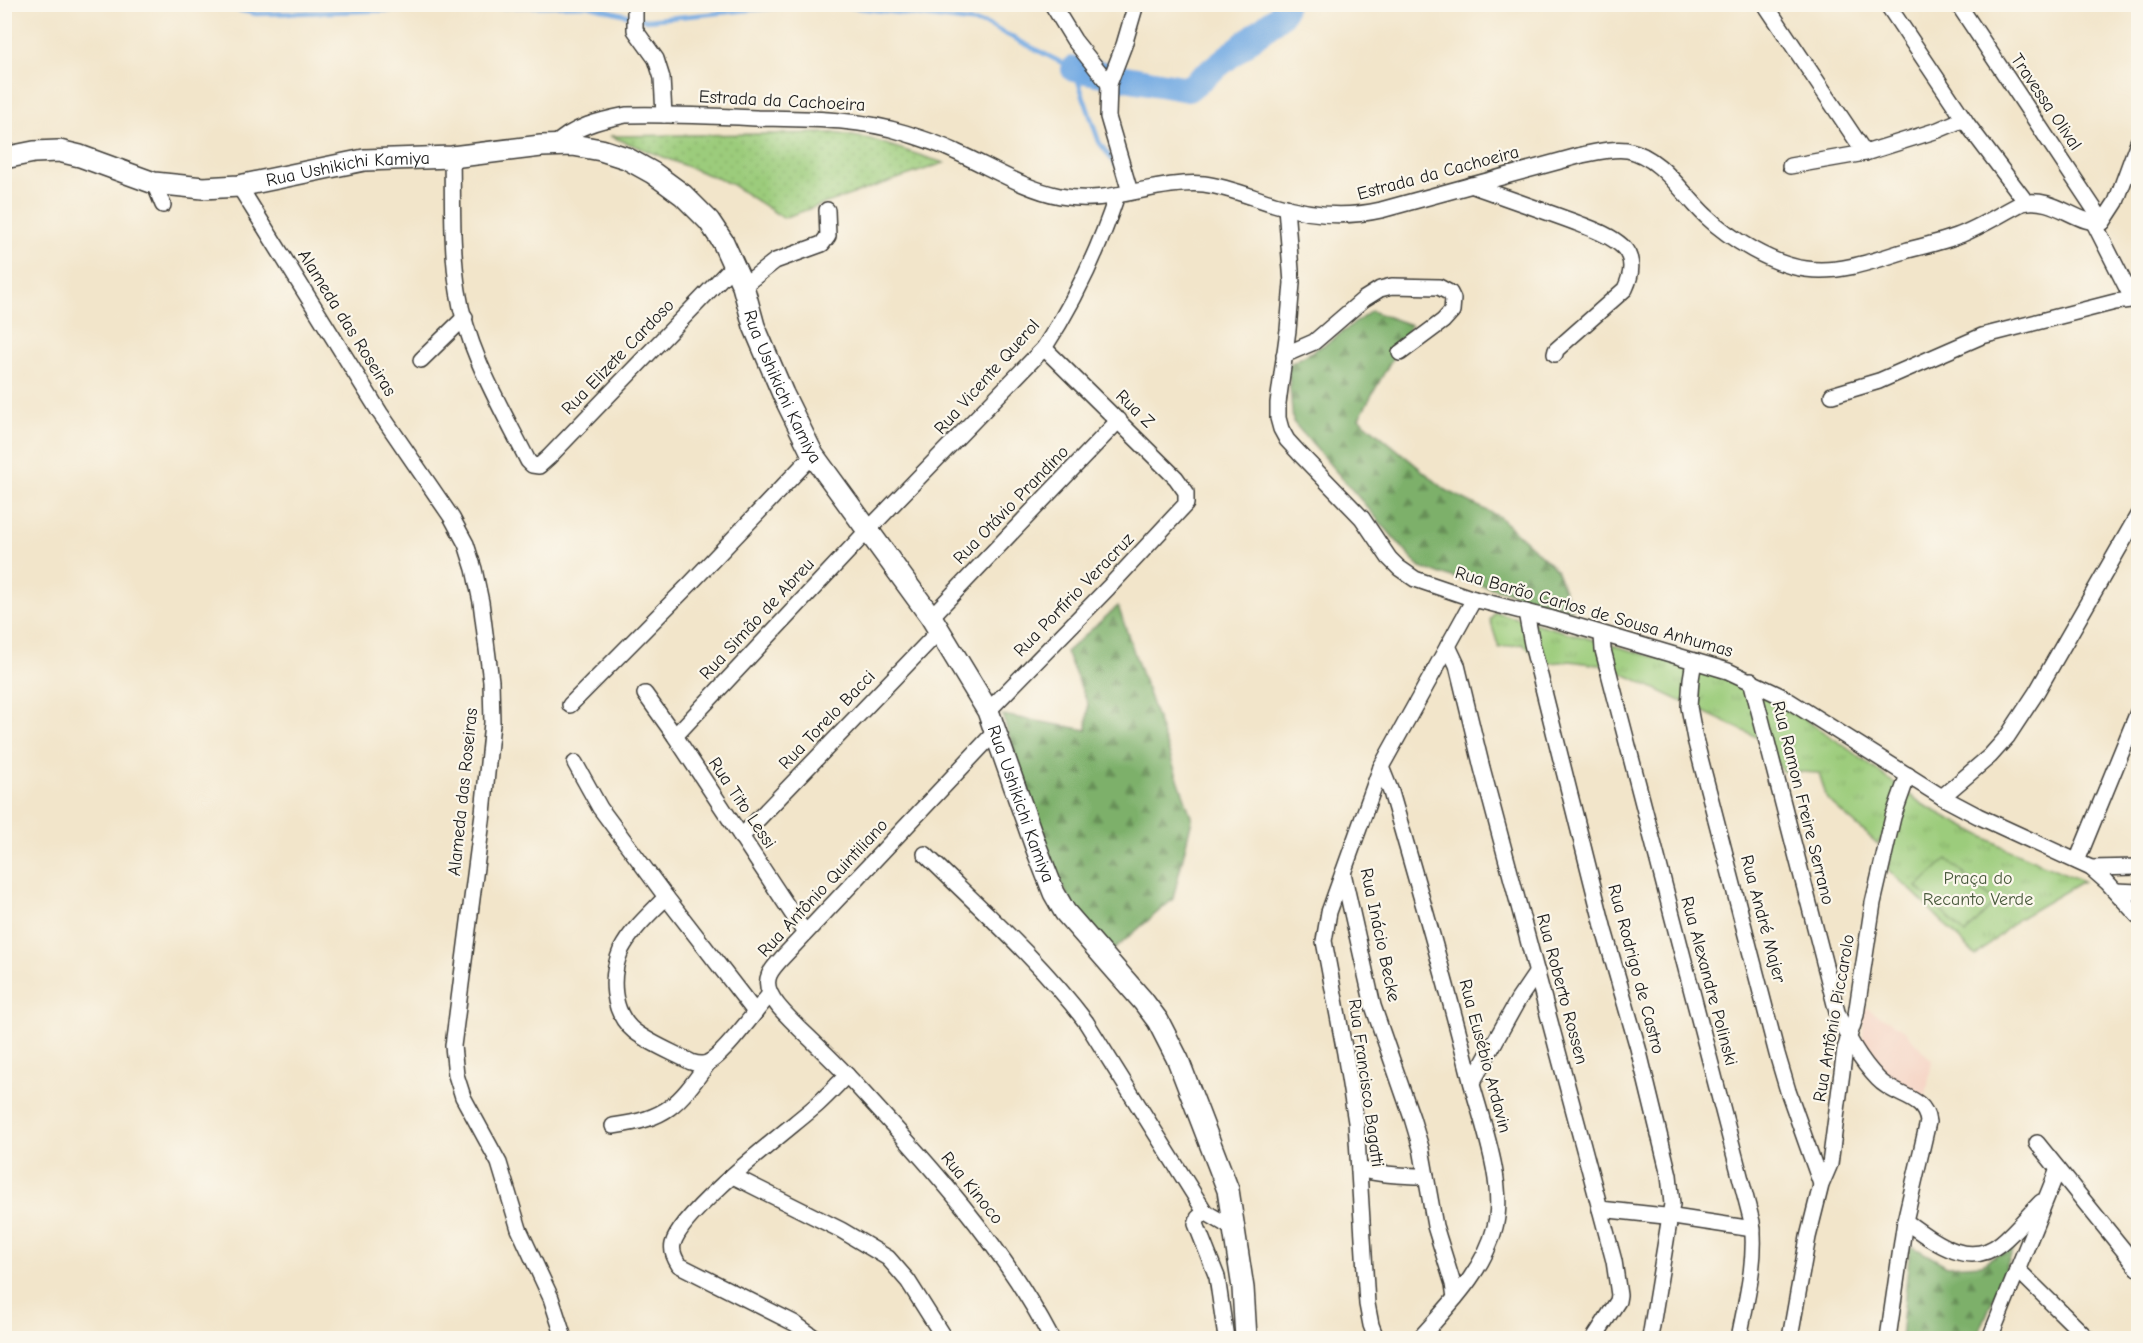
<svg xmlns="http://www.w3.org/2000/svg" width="2143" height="1343" font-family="'Comic Neue',sans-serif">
<defs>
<pattern id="grass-dots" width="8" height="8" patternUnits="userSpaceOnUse" patternTransform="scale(1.5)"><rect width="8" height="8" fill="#9ccc7b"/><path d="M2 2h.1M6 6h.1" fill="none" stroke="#86af6a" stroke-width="1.8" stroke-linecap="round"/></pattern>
<pattern id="forest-firs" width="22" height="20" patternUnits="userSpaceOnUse" patternTransform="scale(1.5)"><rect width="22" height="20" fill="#7db06b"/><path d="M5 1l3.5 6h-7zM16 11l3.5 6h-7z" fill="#668e57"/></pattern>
<pattern id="park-tufts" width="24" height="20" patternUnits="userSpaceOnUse" patternTransform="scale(1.5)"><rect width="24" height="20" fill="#9ccc7b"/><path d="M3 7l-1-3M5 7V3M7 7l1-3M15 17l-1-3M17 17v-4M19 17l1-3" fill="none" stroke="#86af6a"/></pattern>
</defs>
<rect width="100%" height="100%" fill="#fbf7ec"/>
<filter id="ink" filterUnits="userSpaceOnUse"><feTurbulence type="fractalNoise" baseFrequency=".0167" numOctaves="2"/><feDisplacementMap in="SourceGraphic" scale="12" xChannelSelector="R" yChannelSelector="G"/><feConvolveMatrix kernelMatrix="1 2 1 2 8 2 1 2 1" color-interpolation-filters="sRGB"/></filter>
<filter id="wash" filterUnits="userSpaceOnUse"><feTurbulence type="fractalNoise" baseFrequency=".008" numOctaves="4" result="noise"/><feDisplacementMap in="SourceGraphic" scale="24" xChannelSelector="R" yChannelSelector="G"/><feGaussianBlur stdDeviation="1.35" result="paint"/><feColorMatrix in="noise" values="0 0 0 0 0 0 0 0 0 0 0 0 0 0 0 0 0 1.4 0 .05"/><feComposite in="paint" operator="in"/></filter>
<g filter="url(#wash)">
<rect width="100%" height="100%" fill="#f2e5ca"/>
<polygon fill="#f5d2c2" points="1864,1007 1903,1029 1932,1061 1926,1096 1902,1091 1862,1054"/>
<polygon fill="url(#grass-dots)" stroke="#5c744c" stroke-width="1.5" points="834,133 870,139 944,163 783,218 731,184 610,136"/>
<g fill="url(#forest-firs)" stroke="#4c6644" stroke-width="1.5">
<polygon points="1371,311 1411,325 1359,418 1446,490 1498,516 1556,569 1572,610 1420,568 1293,422 1288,365 1329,342"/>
<polygon points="1118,606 1192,819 1173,899 1104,958 1058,878 1002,715 1087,730 1088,704 1066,652"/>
<polygon points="2017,1241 1977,1338 1901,1338 1910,1245 1947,1266 1982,1264"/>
</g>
<polygon fill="url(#park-tufts)" stroke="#5c744c" stroke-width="1.5" points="1495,612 1753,685 1843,745 1922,804 2007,849 2083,881 2018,919 1976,956 1915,894 1888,870 1893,819 1878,844 1827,799 1819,773 1782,771 1763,740 1607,666 1570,661 1542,664 1534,653 1522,644 1499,648 1490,620"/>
<polygon fill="#9ccc7b" stroke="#5c744c" stroke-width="1.5" points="1947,859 1995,902 1965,934 1917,887"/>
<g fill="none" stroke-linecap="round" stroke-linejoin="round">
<g stroke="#75abe3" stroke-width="4.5">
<polyline points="212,4 256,14 587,5 646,20 812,4"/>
<polyline points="827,4 986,24 1074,69 1099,142 1115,164"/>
<polyline points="911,4 915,15"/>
</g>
<polyline stroke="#75abe3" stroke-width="26" points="1074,69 1188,89 1281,15 1285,4"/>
</g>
</g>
<g filter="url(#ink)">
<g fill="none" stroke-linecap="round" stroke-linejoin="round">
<g stroke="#3c3a36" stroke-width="18">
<g id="street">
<polyline points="635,4 635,30 656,59 662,78 664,115"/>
<polyline points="1052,4 1074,40 1109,84"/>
<polyline points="1765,4 1865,153"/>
<polyline points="1887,4 1968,125 2026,202"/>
<polyline points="1958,4 2103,222"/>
<path d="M554 146C572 127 601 120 626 115 670 114 713 116 757 118 807 119 857 118 905 133 923 139 940 144 956 152 990 167 1024 189 1060 196 1109 206 1155 180 1204 184 1228 187 1251 197 1274 204 1308 215 1346 218 1381 210L1582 155C1597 152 1612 148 1627 150 1662 157 1682 194 1706 216 1730 239 1773 265 1806 269 1840 274 1876 260 1908 250 1924 246 1941 242 1957 236 1979 228 2000 214 2022 203 2054 195 2078 226 2103 222L2116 202 2138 142"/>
<path d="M452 157C453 201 451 247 458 291 467 351 501 407 528 461L532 465 539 466 549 457 734 265"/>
<polyline points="1790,166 1865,153 1938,130 1964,119"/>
<polyline points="154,183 163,205"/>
<path d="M1471 185C1506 198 1542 210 1577 223 1592 229 1610 235 1622 246 1635 259 1632 274 1625 289L1556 350 1555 354"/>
<polyline points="239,186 380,413 452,518 466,544 474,569 481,602 491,681 492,723 483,813 453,1046 456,1075 463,1097 499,1163 519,1229 551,1298 564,1338"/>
<polyline points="1130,192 1108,117 1109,84 1124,45 1136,4"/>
<polyline points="1286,207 1292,283 1288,330 1278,403 1278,418 1281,429 1287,440 1299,453 1362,518 1389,558 1399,568 1415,579 1474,599 1549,618 1728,671 1783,697 1942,797 1978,816 2091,868 2138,867"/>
<polyline points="2094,223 2132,298"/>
<polyline points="743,286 775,261 822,244 828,236 827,210"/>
<polyline points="1284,355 1314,342 1364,299 1380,289 1392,286 1439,287 1450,293 1453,299 1452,311 1443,321 1400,353"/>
<polyline points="421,360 465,317"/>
<polyline points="1832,395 1879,381 1982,336 2115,302 2138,299"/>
<polyline points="1526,612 1532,644 1604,930 1638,1048 1669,1175 1672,1204 1650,1338"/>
<polyline points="931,617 1119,420"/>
<path d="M1602 635 1603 650 1752 1222C1757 1260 1746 1301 1739 1338"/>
<polyline points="1448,646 1457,665 1482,768 1614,1261 1619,1295 1618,1301 1594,1338"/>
<polyline points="1694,661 1691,679 1689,707 1695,739 1777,1054 1788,1091 1821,1184"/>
<path d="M1751 680 1837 1012C1846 1036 1860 1060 1878 1079 1896 1098 1925 1095 1928 1122L1905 1221 1888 1338"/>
<polyline points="645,694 675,736 805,933"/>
<polyline points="570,705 690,584 813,455"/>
<polyline points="988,711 1108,588 1186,504 1186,492 1176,478 1044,348"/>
<path d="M996 731 782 958C772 969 763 978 770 993 776 1007 789 1017 799 1028 819 1047 839 1066 857 1086 929 1164 1002 1244 1051 1338"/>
<path d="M675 736 868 530 1044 348C1075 301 1099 249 1117 195"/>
<polyline points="575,763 600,808 666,897 755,1012"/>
<path d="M1381 767 1391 792C1419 888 1447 984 1471 1081 1482 1122 1506 1186 1495 1227 1484 1271 1449 1305 1420 1338"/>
<polyline points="1942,797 1990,756 2007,737 2036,693 2138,515"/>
<polyline points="741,837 940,630"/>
<path d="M925 854C980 908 1039 960 1086 1022L1205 1212 1234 1229"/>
<polyline points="2077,861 2138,712"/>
<polyline points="2091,868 2107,882 2138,916"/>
<polyline points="1343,873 1373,1006 1412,1118 1421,1148 1435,1226 1453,1284 1455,1298"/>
<polyline points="2116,891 2138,892"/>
<path d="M666 897C651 913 631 930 621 950 610 976 611 1012 634 1031 651 1044 672 1052 691 1062 697 1064 703 1066 709 1062 724 1055 758 1008 770 994"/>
<polyline points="1472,1083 1518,1000 1537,972"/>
<path d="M613 1126C668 1118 677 1106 708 1063"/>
<polyline points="2037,1143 2138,1268"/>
<path d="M1359 1169C1381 1175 1403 1176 1426 1176"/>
<polyline points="733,1176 841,1230 888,1258 908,1281 944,1338"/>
<polyline points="1600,1209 1674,1217 1753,1229"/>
<polyline points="1205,1212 1198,1218 1196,1224 1217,1277 1226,1338"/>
<path d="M1905 1221C1933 1241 1968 1270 2001 1243 2016 1231 2028 1215 2041 1202"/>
<polyline points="2017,1269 2087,1338"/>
<path d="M815 1338 794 1323 679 1265C675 1259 671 1252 673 1244 681 1211 788 1130 818 1104 828 1095 837 1085 847 1075"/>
<polyline points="1376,1338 1371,1325 1367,1304 1356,1122 1345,1053 1324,941 1329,912 1381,767 1474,599"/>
<polyline points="1790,1338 1808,1237 1821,1185 1830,1164 1845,1049 1856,1015 1873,903 1893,817 1908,775"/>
<polyline points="1990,1338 2058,1169"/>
</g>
</g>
<g stroke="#3c3a36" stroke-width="24">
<g id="secondary">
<path id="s1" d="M4 158 34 152 59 151 80 156 154 183 203 188 239 186 364 160 452 157 541 146 573 145 601 150 626 158 653 173 683 195 709 221 723 242 743 286 754 326 783 394 813 455 931 617 988 711 1036 847 1054 893 1065 912 1143 1001 1158 1021 1178 1060 1228 1190 1243 1288 1246 1338"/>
</g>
</g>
<use href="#street" stroke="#fff" stroke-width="15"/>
<use href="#secondary" stroke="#fff" stroke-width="21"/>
</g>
</g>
<g text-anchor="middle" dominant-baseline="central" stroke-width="4.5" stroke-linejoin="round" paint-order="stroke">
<g font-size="18" fill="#1c1c1c" stroke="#fbf7ec">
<text transform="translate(782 101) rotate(3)">Estrada da Cachoeira</text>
<text transform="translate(2046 102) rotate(56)">Travessa Olival</text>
<text stroke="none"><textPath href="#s1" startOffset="352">Rua Ushikichi Kamiya</textPath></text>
<text transform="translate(1438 173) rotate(-15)">Estrada da Cachoeira</text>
<text transform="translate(347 323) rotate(58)">Alameda das Roseiras</text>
<text transform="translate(618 357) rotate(-46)">Rua Elizete Cardoso</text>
<text transform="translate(987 377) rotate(-48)">Rua Vicente Querol</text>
<text stroke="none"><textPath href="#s1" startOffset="920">Rua Ushikichi Kamiya</textPath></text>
<text transform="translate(1135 409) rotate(44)">Rua Z</text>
<text transform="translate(1011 505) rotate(-46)">Rua Otávio Prandino</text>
<text transform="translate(1074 595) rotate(-46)">Rua Porfírio Veracruz</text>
<text transform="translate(1594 612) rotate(16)">Rua Barão Carlos de Sousa Anhumas</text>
<text transform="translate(757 619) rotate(-47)">Rua Simão de Abreu</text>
<text transform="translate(827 720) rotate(-46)">Rua Torelo Bacci</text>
<text transform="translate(463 792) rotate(-84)">Alameda das Roseiras</text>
<text transform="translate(742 803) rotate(56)">Rua Tito Lessi</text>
<text transform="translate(1803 803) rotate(76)">Rua Ramon Freire Serrano</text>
<text stroke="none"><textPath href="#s1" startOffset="1404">Rua Ushikichi Kamiya</textPath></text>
<text transform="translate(823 888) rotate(-47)">Rua Antônio Quintiliano</text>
<text transform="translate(1763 919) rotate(75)">Rua André Majer</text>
<text transform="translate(1380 935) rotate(78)">Rua Inácio Becke</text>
<text transform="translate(1636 969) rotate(75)">Rua Rodrigo de Castro</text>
<text transform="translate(1709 981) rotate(75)">Rua Alexandre Polinski</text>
<text transform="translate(1562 989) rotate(75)">Rua Roberto Rossen</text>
<text transform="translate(1834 1018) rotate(-80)">Rua Antônio Piccarolo</text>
<text transform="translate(1485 1056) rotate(75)">Rua Eusébio Ardavin</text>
<text transform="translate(1366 1083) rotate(82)">Rua Francisco Bagatti</text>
<text transform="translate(972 1188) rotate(51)">Rua Kinoco</text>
</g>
<g font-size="18" fill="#495a3d" stroke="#fbf7ec">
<text x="1978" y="878">Praça do<tspan x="1978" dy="21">Recanto Verde</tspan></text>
</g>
</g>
<rect width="2143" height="1343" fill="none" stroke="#fbf7ec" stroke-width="24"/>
</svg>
